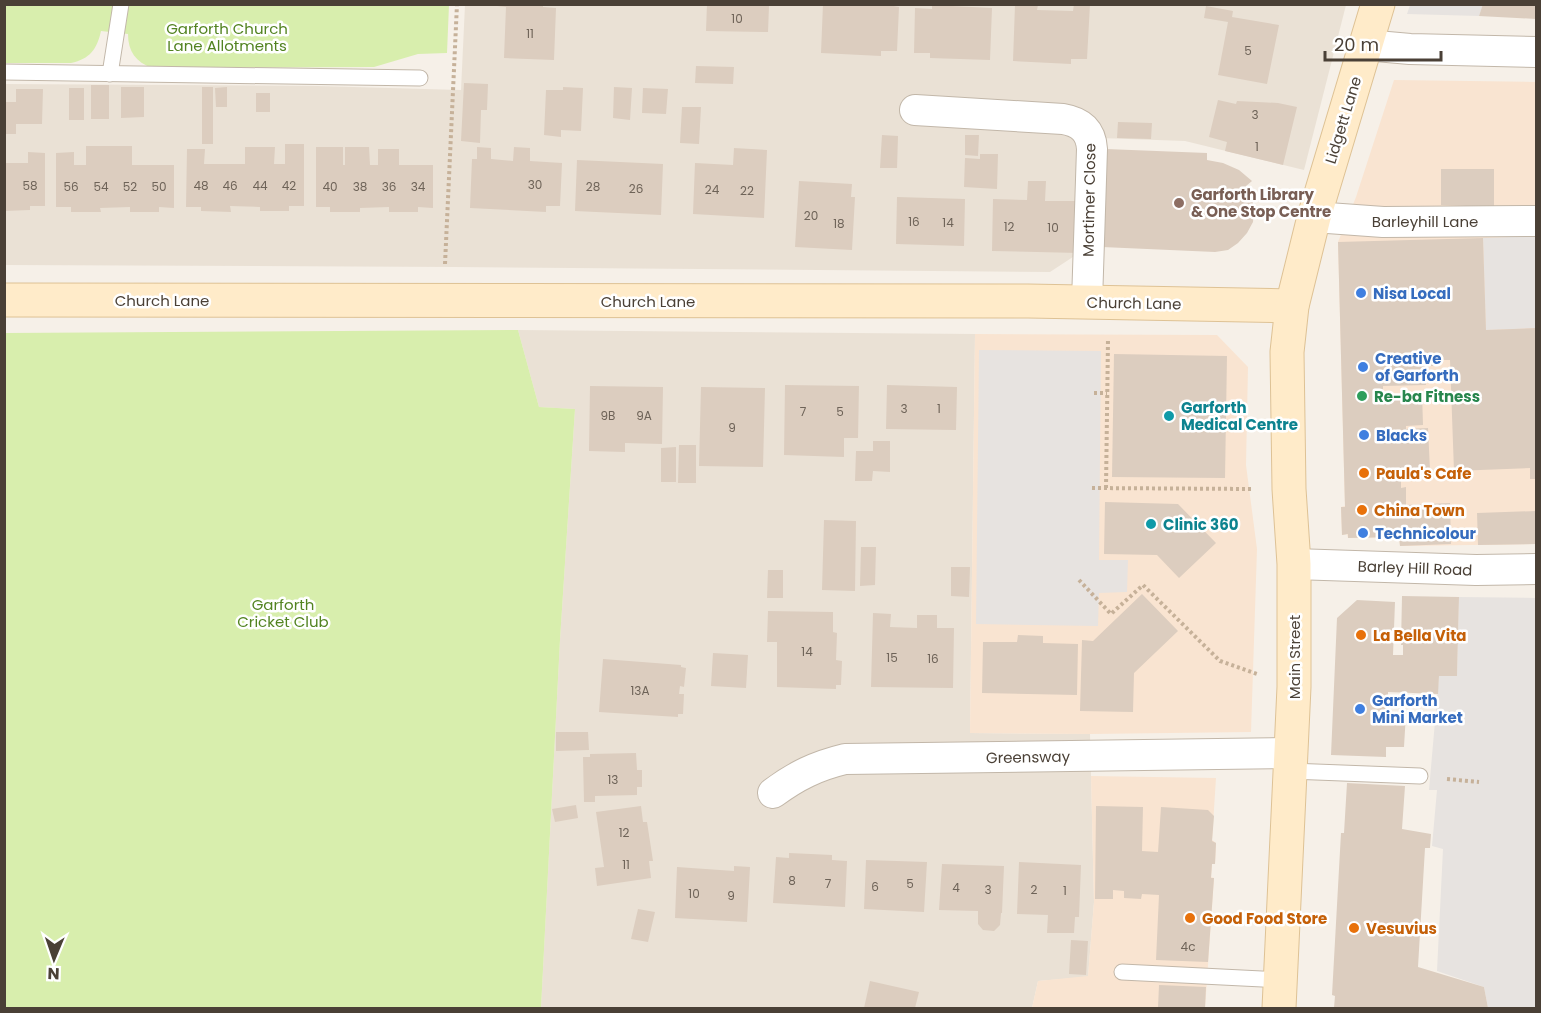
<svg xmlns="http://www.w3.org/2000/svg" width="1541" height="1013" font-family="Poppins,sans-serif">
<rect width="100%" height="100%" fill="#f6f0e8"/>
<g fill="#eae1d5">
<polygon points="465,5 1346,5 1304,170 1185,141 1072,137 1078,144 1079,253 1050,272 454,267 5,265 5,84 317,86 461,90"/>
<polygon points="518,330 975,334 970,733 1090,734 1094,902 1088,977 1038,981 1032,1008 541,1008 560,640 575,409 539,407"/>
</g>
<g fill="#f9e4d1">
<polygon points="1394,80 1536,82 1536,544 1400,546 1399,537 1348,538 1347,534 1342,535 1341,507 1345,506 1338,242 1356,197"/>
<polygon points="975,334 1217,335 1248,367 1246,465 1257,549 1251,732 1090,734 970,733"/>
<polygon points="1091,776 1216,778 1212,840 1216,843 1215,864 1212,864 1211,877 1214,878 1205,1008 1032,1008 1038,981 1088,976 1094,902"/>
</g>
<g fill="#d8eead">
<path d="M5 5H449L447 53 418 54 374 67 152 68C136 62 128 52 128 34L101 31C97 49 90 59 71 63H5Z"/>
<polygon points="518,330 539,407 575,409 560,640 541,1008 5,1008 5,333"/>
</g>
<g fill="#e7e3e0">
<polygon points="1410,5 1483,5 1479,16 1407,14"/>
<polygon points="1536,236 1536,328 1486,330 1483,238"/>
<polygon points="979,350 1101,351 1099,560 1128,560 1127,592 1099,593 1098,626 976,624"/>
<polygon points="1459,597 1536,598 1536,1008 1488,1008 1484,987 1437,971 1443,849 1432,846 1437,790 1429,790 1439,676 1457,675"/>
</g>
<g fill="#dccdbf">
<polygon points="497,4 543,4 543,7 556,8 554,60 504,58 506,7 497,6"/>
<polygon points="707,4 769,6 768,32 706,31"/>
<polygon points="823,4 883,4 899,7 897,51 881,51 881,56 821,53"/>
<polygon points="1074,4 1090,4 1087,59 1071,59 1071,64 1013,61 1015,5 1038,5 1037,10 1073,11"/>
<polygon points="1483,4 1536,4 1536,19 1479,16"/>
<polygon points="932,5 992,8 990,60 930,58 930,53 914,53 915,8 932,9"/>
<polygon points="1206,6 1233,11 1232,17 1279,25 1267,84 1218,75 1228,22 1204,18"/>
<polygon points="696,66 734,67 733,84 695,83"/>
<polygon points="464,83 488,84 487,110 481,110 480,143 461,141"/>
<rect x="91" y="85" width="18" height="34"/>
<polygon points="121,87 144,87 144,117 121,118"/>
<rect x="202" y="87" width="11" height="57"/>
<polygon points="227,87 227,107 216,107 215,88"/>
<polygon points="563,87 583,88 581,131 561,130 561,137 544,135 546,90 563,90"/>
<polygon points="614,87 632,88 630,120 613,118"/>
<rect x="69" y="88" width="15" height="32"/>
<polygon points="643,88 668,89 666,114 642,113"/>
<polygon points="16,89 43,89 42,124 16,124 16,134 4,134 4,102 16,102"/>
<rect x="256" y="93" width="14" height="19"/>
<polygon points="1218,100 1236,104 1237,101 1278,103 1297,107 1283,165 1225,151 1227,142 1209,137"/>
<polygon points="682,107 701,107 699,144 680,143"/>
<polygon points="1118,122 1152,123 1151,139 1117,138"/>
<polygon points="882,135 898,136 897,168 880,168"/>
<polygon points="965,135 979,135 978,156 965,155"/>
<polygon points="285,144 304,144 304,206 289,206 289,211 260,211 260,207 230,206 231,212 201,211 201,207 186,207 187,149 205,149 204,164 245,164 245,147 275,147 274,164 285,164"/>
<polygon points="86,146 132,146 132,165 174,165 174,208 159,207 159,212 130,212 130,207 100,208 101,212 71,212 71,207 56,207 56,153 74,152 74,165 86,165"/>
<polygon points="316,147 343,147 343,165 345,165 345,147 369,147 370,165 378,165 378,149 399,149 399,165 433,165 433,208 418,207 418,212 389,212 389,207 360,208 360,212 330,212 330,207 316,207"/>
<polygon points="477,147 491,148 491,159 513,161 514,147 530,148 530,161 562,163 560,206 546,206 546,212 470,208 472,159 477,159"/>
<polygon points="734,148 767,150 764,218 693,214 695,163 733,165"/>
<polygon points="1106,149 1207,153 1207,160 1223,163 1239,170 1252,181 1246,186 1252,197 1254,209 1253,222 1247,233 1238,243 1228,250 1215,252 1102,247"/>
<polygon points="28,152 45,153 45,206 30,206 30,210 4,211 4,163 28,163"/>
<polygon points="980,154 998,154 997,189 964,187 965,158 980,159"/>
<polygon points="577,160 663,164 661,215 575,211"/>
<polygon points="1441,169 1494,169 1494,207 1441,205"/>
<polygon points="799,181 852,184 851,197 855,197 852,250 795,247"/>
<polygon points="1028,181 1046,181 1045,201 1080,201 1079,253 992,251 993,199 1027,200"/>
<polygon points="897,197 965,199 964,246 896,244"/>
<polygon points="1483,238 1486,330 1536,328 1536,479 1530,479 1530,468 1454,471 1450,360 1438,360 1438,366 1425,366 1426,385 1383,386 1383,395 1422,393 1423,425 1406,426 1406,429 1428,428 1430,470 1401,471 1401,488 1406,487 1406,505 1450,503 1451,544 1400,546 1399,537 1348,538 1348,534 1342,535 1341,507 1345,507 1338,242"/>
<polygon points="1114,354 1227,356 1225,478 1112,477"/>
<polygon points="785,385 859,386 858,438 844,438 844,457 784,455"/>
<polygon points="887,385 957,387 956,430 886,429"/>
<polygon points="590,386 663,387 662,444 625,443 625,452 589,451"/>
<polygon points="701,387 765,388 763,467 699,466"/>
<polygon points="873,441 890,441 890,472 873,471 872,481 855,481 856,451 873,451"/>
<polygon points="679,445 696,445 696,483 678,483"/>
<polygon points="676,447 676,482 661,482 661,448"/>
<polygon points="1105,502 1178,504 1216,543 1179,578 1157,555 1104,554"/>
<polygon points="1536,511 1536,544 1478,545 1477,513"/>
<polygon points="824,520 856,521 855,591 822,590"/>
<polygon points="861,547 876,547 875,585 860,586"/>
<polygon points="951,567 970,567 969,597 951,596"/>
<polygon points="768,570 783,570 783,598 767,598"/>
<polygon points="1142,594 1178,631 1134,673 1133,712 1080,711 1082,640 1093,641"/>
<polygon points="1402,596 1459,597 1457,676 1439,676 1438,694 1388,692 1388,713 1406,713 1404,747 1386,747 1386,757 1331,755 1337,618 1357,600 1395,602 1393,655 1403,655 1403,645 1401,645"/>
<polygon points="768,611 833,612 833,632 837,633 836,660 842,661 841,685 836,685 836,689 777,687 777,642 767,642"/>
<polygon points="873,613 891,614 890,627 917,628 917,615 937,615 937,628 954,628 953,688 871,687"/>
<polygon points="1018,635 1043,636 1043,643 1078,644 1077,695 982,693 983,642 1017,642"/>
<polygon points="713,653 748,655 746,688 711,686"/>
<polygon points="603,659 681,665 681,667 686,668 684,687 680,686 679,694 684,694 683,714 678,714 678,717 599,712"/>
<polygon points="556,732 588,732 589,750 556,751"/>
<polygon points="636,753 637,770 642,770 642,787 637,787 637,795 595,796 595,802 584,802 583,757 590,757 590,754"/>
<polygon points="1347,783 1405,786 1402,829 1431,834 1430,848 1425,848 1418,967 1484,987 1488,1008 1334,1008 1335,996 1332,995 1341,833 1344,833"/>
<polygon points="576,805 578,818 555,822 552,809"/>
<polygon points="641,806 643,822 647,822 653,861 649,861 651,878 597,886 595,868 604,867 596,812"/>
<polygon points="1096,806 1143,807 1142,851 1158,852 1161,807 1208,810 1214,816 1212,841 1216,843 1215,864 1212,864 1211,878 1214,878 1208,962 1156,960 1159,895 1142,894 1141,899 1124,898 1124,891 1113,890 1113,899 1095,899"/>
<polygon points="789,853 832,855 832,860 847,861 845,907 773,903 776,857 789,858"/>
<polygon points="866,860 927,862 924,912 864,909"/>
<polygon points="1019,862 1081,865 1079,917 1075,917 1074,933 1047,933 1048,915 1017,914"/>
<polygon points="942,864 1004,866 1002,913 1001,913 1000,925 994,931 983,930 978,924 978,911 939,910"/>
<polygon points="734,866 750,867 747,922 675,918 677,867 734,871"/>
<polygon points="638,909 655,912 648,942 631,939"/>
<polygon points="1071,940 1088,941 1086,975 1069,974"/>
<polygon points="870,981 919,992 915,1008 864,1008"/>
<polygon points="1159,985 1206,987 1205,1008 1158,1008"/>
</g>
<g fill="none" stroke-linecap="round" stroke-linejoin="round">
<g stroke="#c2b7a9" stroke-width="17">
<g id="lane">
<polyline points="4,72 420,78"/>
<polyline points="110,74 121,4"/>
<polyline points="1290,771 1420,776"/>
<polyline points="1122,972 1280,980"/>
</g>
</g>
<g stroke="#c2b7a9" stroke-width="32">
<g id="street">
<polyline points="1365,45 1410,49 1536,52"/>
<path d="M915 110 1063 119C1081 122 1091 131 1092 149L1087 302"/>
<polyline points="1314,217 1383,222 1536,221"/>
<polyline points="1294,564 1476,570 1536,569"/>
<path d="M773 793C796 776 816 766 845 759L1291 753"/>
</g>
</g>
<g stroke="#dec295" stroke-width="35">
<g id="secondary">
<polyline points="4,300 1028,301 1292,306"/>
<polyline points="1279,1008 1294,687 1294,564 1289,489 1287,352 1292,306 1314,217 1378,4"/>
</g>
</g>
<g stroke="#c6b199" stroke-width="4" stroke-dasharray="3 3" stroke-linecap="butt">
<polyline points="445,264 457,4"/>
<polyline points="1094,393 1107,393"/>
<polyline points="1092,488 1252,489"/>
<polyline points="1106,488 1108,339"/>
<polyline points="1079,580 1111,614 1143,585 1220,661 1257,674"/>
<polyline points="1447,779 1479,782"/>
</g>
<use href="#lane" stroke="#fff" stroke-width="15"/>
<use href="#street" stroke="#fff" stroke-width="30"/>
<use href="#secondary" stroke="#ffebc9" stroke-width="33"/>
</g>
<circle fill="#8d6e63" stroke="#fff" stroke-width="2" cx="1179" cy="203" r="6"/>
<g fill="#3f7fe0" stroke="#fff" stroke-width="2">
<circle cx="1361" cy="293" r="6"/>
<circle cx="1363" cy="367" r="6"/>
<circle cx="1364" cy="435" r="6"/>
<circle cx="1363" cy="533" r="6"/>
<circle cx="1360" cy="709" r="6"/>
</g>
<circle fill="#2e9e5b" stroke="#fff" stroke-width="2" cx="1362" cy="396" r="6"/>
<g fill="#0f9aa8" stroke="#fff" stroke-width="2">
<circle cx="1169" cy="416" r="6"/>
<circle cx="1151" cy="524" r="6"/>
</g>
<g fill="#e8710a" stroke="#fff" stroke-width="2">
<circle cx="1364" cy="473" r="6"/>
<circle cx="1362" cy="510" r="6"/>
<circle cx="1361" cy="635" r="6"/>
<circle cx="1190" cy="918" r="6"/>
<circle cx="1354" cy="928" r="6"/>
</g>
<g text-anchor="middle" dominant-baseline="central" stroke-width="5" stroke-linejoin="round" paint-order="stroke">
<g font-size="12" fill="#6e6358">
<text x="737" y="18">10</text>
<text x="530" y="33">11</text>
<text x="1248" y="50">5</text>
<text x="1255" y="114">3</text>
<text x="1257" y="146">1</text>
<text x="535" y="184">30</text>
<text x="30" y="185">58</text>
<text x="201" y="185">48</text>
<text x="230" y="185">46</text>
<text x="260" y="185">44</text>
<text x="289" y="185">42</text>
<text x="71" y="186">56</text>
<text x="101" y="186">54</text>
<text x="130" y="186">52</text>
<text x="159" y="186">50</text>
<text x="330" y="186">40</text>
<text x="360" y="186">38</text>
<text x="389" y="186">36</text>
<text x="418" y="186">34</text>
<text x="593" y="186">28</text>
<text x="636" y="188">26</text>
<text x="712" y="189">24</text>
<text x="747" y="190">22</text>
<text x="811" y="215">20</text>
<text x="914" y="221">16</text>
<text x="948" y="222">14</text>
<text x="839" y="223">18</text>
<text x="1009" y="226">12</text>
<text x="1053" y="227">10</text>
<text x="904" y="408">3</text>
<text x="939" y="408">1</text>
<text x="803" y="411">7</text>
<text x="840" y="411">5</text>
<text x="608" y="415">9B</text>
<text x="644" y="415">9A</text>
<text x="732" y="427">9</text>
<text x="807" y="651">14</text>
<text x="892" y="657">15</text>
<text x="933" y="658">16</text>
<text x="640" y="690">13A</text>
<text x="613" y="779">13</text>
<text x="624" y="832">12</text>
<text x="626" y="864">11</text>
<text x="792" y="880">8</text>
<text x="828" y="883">7</text>
<text x="910" y="883">5</text>
<text x="875" y="886">6</text>
<text x="956" y="887">4</text>
<text x="988" y="889">3</text>
<text x="1034" y="889">2</text>
<text x="1065" y="890">1</text>
<text x="694" y="893">10</text>
<text x="731" y="895">9</text>
<text x="1188" y="946">4c</text>
</g>
<g font-size="15" fill="#528321" stroke="#fff">
<text x="227" y="28">Garforth Church<tspan x="227" dy="17">Lane Allotments</tspan></text>
<text x="283" y="604">Garforth<tspan x="283" dy="17">Cricket Club</tspan></text>
</g>
<g font-size="15" fill="#4a4036" stroke="#fff">
<text transform="translate(1343 120) rotate(-73)">Lidgett Lane</text>
<text transform="translate(1089 200) rotate(-89)">Mortimer Close</text>
<text x="1425" y="221">Barleyhill Lane</text>
<text x="162" y="300">Church Lane</text>
<text x="648" y="301">Church Lane</text>
<text transform="translate(1134 303) rotate(1)">Church Lane</text>
<text transform="translate(1415 568) rotate(2)">Barley Hill Road</text>
<text transform="translate(1294 657) rotate(-90)">Main Street</text>
<text transform="translate(1028 757) rotate(-1)">Greensway</text>
</g>
<g font-size="15" font-weight="bold" fill="#785e54" stroke="#fff" text-anchor="start">
<text x="1191" y="194">Garforth Library<tspan x="1191" dy="17">&amp; One Stop Centre</tspan></text>
</g>
<g font-size="15" font-weight="bold" fill="#366cbe" stroke="#fff" text-anchor="start">
<text x="1373" y="293">Nisa Local</text>
<text x="1375" y="358">Creative<tspan x="1375" dy="17">of Garforth</tspan></text>
<text x="1376" y="435">Blacks</text>
<text x="1375" y="533">Technicolour</text>
<text x="1372" y="700">Garforth<tspan x="1372" dy="17">Mini Market</tspan></text>
</g>
<g font-size="15" font-weight="bold" fill="#27864d" stroke="#fff" text-anchor="start">
<text x="1374" y="396">Re-ba Fitness</text>
</g>
<g font-size="15" font-weight="bold" fill="#0d838f" stroke="#fff" text-anchor="start">
<text x="1181" y="407">Garforth<tspan x="1181" dy="17">Medical Centre</tspan></text>
<text x="1163" y="524">Clinic 360</text>
</g>
<g font-size="15" font-weight="bold" fill="#c56008" stroke="#fff" text-anchor="start">
<text x="1376" y="473">Paula's Cafe</text>
<text x="1374" y="510">China Town</text>
<text x="1373" y="635">La Bella Vita</text>
<text x="1202" y="918">Good Food Store</text>
<text x="1366" y="928">Vesuvius</text>
</g>
</g>
<rect width="1541" height="1013" fill="none" stroke="#4a4036" stroke-width="12"/>
<g transform="translate(54 959) rotate(182)" stroke="#ffffff" stroke-width="4.5" paint-order="stroke">
<path d="M0-4.5L10 22L0 15L-10 22Z" fill="#4a4036"/>
<text y="-9" font-size="16" font-weight="bold" text-anchor="middle" fill="#4a4036">N</text>
</g>
<path d="M1325 51v9h116v-9" fill="none" stroke="#4a4036" stroke-width="3"/>
<text x="1334" y="51" font-size="18" fill="#4a4036" stroke="#ffffff" stroke-width="4.5" paint-order="stroke">20 m</text>
</svg>
